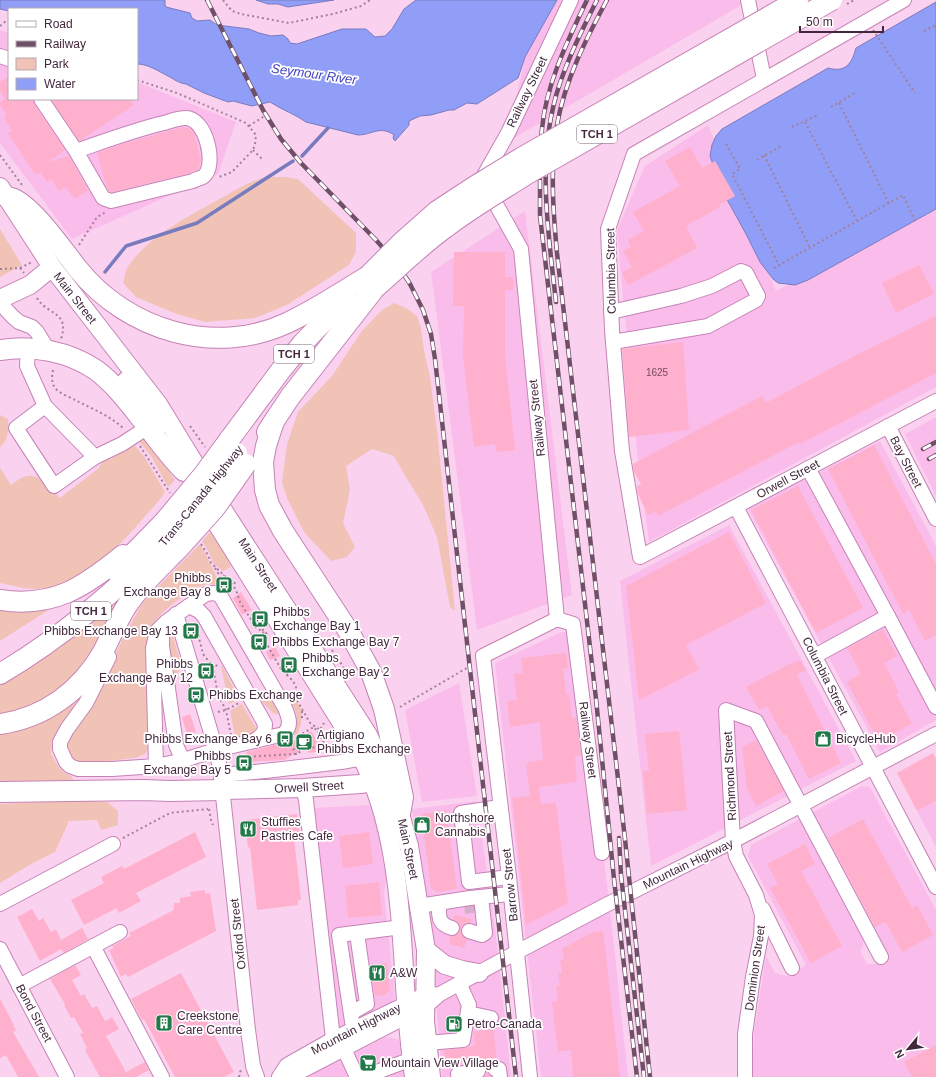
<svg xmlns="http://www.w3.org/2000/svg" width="936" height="1077" font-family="Arial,sans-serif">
<rect width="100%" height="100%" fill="#fbd1f0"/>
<g fill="#fabdeb" fill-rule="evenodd">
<polygon points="557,0 750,0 507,142 525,57"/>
<polygon points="0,30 9,33 9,99 137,99 137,82 236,122 218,174 72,239 0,143"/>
<polygon points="708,125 776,291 936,210 936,387 649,542 637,452 617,230 645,166"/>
<polygon points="525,211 572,595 477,630 431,272"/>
<polygon points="936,417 936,496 905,434"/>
<polygon points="880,441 936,546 936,720 880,752 748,509"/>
<polygon points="729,525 856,761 651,866 620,581"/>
<polygon points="576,629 611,918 628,1077 541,1077 495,663 559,633"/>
<polygon points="459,683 477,796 422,802 405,710"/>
<path d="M862 786 870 787 936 910V1077H752L754 1031 766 956 775 973 787 976 806 965 748 856 751 845ZM871 930 887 959 878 964H867L860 951 863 947V934Z"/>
<polygon points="477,801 497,944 511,1077 442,1077 430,924 412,809"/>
<polygon points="936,801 936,847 917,811"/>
<polygon points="373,805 376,812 387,874 384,893 395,998 392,1004 339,1032 311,808"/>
<polygon points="386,1037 397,1039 401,1043 403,1050 406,1077 305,1077"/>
</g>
<g fill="#f1c3b7">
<path d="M267 177H285L298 179 356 233V252L349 265 287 305 255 318 205 322 174 313 136 297 123 283C125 277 125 270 129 265 150 235 191 215 223 197 238 189 251 180 267 177Z"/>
<polygon points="0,229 22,265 0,277"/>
<polygon points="394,303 406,308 417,316 421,328 424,351 430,377 437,430 455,611 450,607 437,537 423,505 403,472 394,456 372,449 346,466 350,490 343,523 355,547 347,557 331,561 304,532 287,498 282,483 287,444 298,412 332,376 361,332 382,310"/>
<path d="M0 415 8 419C9 428 8 442 0 447Z"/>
<polygon points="146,438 175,480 168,487 151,456 138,440"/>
<path d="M132 442 145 458 165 492C158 503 149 511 141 521 117 548 81 587 42 589 28 590 14 586 0 583V468L11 485C15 482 20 478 24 477 39 471 51 489 60 498L99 468C101 463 105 458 111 459Z"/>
<polygon points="212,530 220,542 231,567 223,571 213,563 209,552 202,541"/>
<path d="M200 544C209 559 215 575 223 590 219 587 215 584 209 584 194 585 158 613 151 627 148 631 148 637 147 642L149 748 145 754 135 758 81 764 71 760 66 749 68 742 92 706 123 638 143 602Z"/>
<path d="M122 593C100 633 80 684 35 705 25 710 11 712 0 715V681Z"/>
<polygon points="58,604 0,641 0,610 27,612"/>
<polygon points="168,632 172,633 182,667 173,679 166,633"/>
<polygon points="221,666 222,666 240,699 229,704"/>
<polygon points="86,684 66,720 58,731 52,742 51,754 57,764 63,772 71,776 73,779 71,783 0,785 0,731"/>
<path d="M285 696C288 698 294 700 297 702 305 710 301 725 298 734L288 736C303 723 297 708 285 696Z"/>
<polygon points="259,699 275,701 280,713 277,714 273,713"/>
<path d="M242 704 256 728C255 738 243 738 236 741L230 711Z"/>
<polygon points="79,800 107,802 118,811 118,825 101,830 97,820 69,821 55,852 31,864 0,883 0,804"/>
</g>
<g fill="#909ef7" stroke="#797bbf">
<path d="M0 0H165V5L166 7 190 13 192 18 197 21 210 20 217 25 249 29 259 33 271 36 283 35 288 39 290 43 297 44 342 29H366L375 37 385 36 392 29 404 9 416 0H557L525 57 518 78 477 104 467 103 454 110H449L431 115 420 116 409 121V125L395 141 393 138 394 135C380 125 372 135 358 135L306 122C295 114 282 110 270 102L252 106 233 101 228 102 204 93 186 84C178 83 174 79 168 76 158 71 148 64 137 64V9H9V11L0 9Z"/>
<polygon points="256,0 334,0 288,7 278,4 268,4"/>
<path d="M936 2V209L808 280 795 285 778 283 773 279 760 262 746 234 724 194 710 156 712 145 716 136 722 129 828 68C846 73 852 63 856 48Z"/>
</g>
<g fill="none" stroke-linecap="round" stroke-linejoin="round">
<g stroke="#797bbf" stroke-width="3.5">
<polyline points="302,156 328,128"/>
<polyline points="105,272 126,246 197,223 293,161"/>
</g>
</g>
<g fill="#ffb0cd">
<polygon points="9,76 9,99 33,99 34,104 65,150 48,162 69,156 88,190 75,199 66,187 59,191 51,179 47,182 41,172 37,175 35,172 34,173 8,133 12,131 4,118 7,115 0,105 0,102 5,99 0,91 0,82"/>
<polygon points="51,99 130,99 134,105 79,141"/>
<polygon points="183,127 188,128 194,133 201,161 198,170 190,173 112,192 109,191 106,185 97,153 126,143"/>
<polygon points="690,147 702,168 715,161 735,196 719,205 720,207 686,226 697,248 628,285 622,273 632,267 623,251 631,247 628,240 644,231 633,212 680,186 665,161"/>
<polygon points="454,252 505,252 505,277 513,277 513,290 505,290 505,355 515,450 496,452 495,444 474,447 463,356 464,306 453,306"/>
<polygon points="919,265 934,294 896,313 882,283"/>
<polygon points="936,316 936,373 800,444 799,442 658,516 656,511 648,515 638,494 637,486 641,484 634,472 633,464 762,396 766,403 858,354"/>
<polygon points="683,342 689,430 629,437 622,349"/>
<polygon points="874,445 936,564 936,635 925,641 909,610 903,614 828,469"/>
<polygon points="798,486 863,608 816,633 751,510"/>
<polygon points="729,532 766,603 686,645 699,669 639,700 626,586"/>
<polygon points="241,592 252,610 242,615 233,598"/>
<polygon points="883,629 897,656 884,663 899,692 896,694 912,724 878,741 847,682 861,674 847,648"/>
<polygon points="275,647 280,656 270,660 266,652"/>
<polygon points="566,653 568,668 563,669 566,694 569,694 572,718 576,717 581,755 575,756 577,779 576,779 576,782 539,787 541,804 556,803 568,903 526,925 512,798 530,796 526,764 528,764 528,762 543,760 540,722 510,727 507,701 517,700 514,674 523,673 521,658"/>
<polygon points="800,660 806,670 797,675 841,763 809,779 786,734 783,735 767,706 759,710 746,687 791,663 792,664"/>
<polygon points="190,714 196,732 187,734 182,717"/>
<polygon points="311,731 323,751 308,753 307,747 284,760 247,762 246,752 286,742 287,745"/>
<polygon points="679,731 687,810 647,814 643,771 649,771 645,734"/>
<polygon points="756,740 784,791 756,806 747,789 742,747"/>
<polygon points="933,753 936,759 936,801 917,811 897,773"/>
<polygon points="446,810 457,889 437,892 431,888 421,814"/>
<polygon points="297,814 300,837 294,838 301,900 298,900 298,905 257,910 250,847 248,848 245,820"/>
<polygon points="863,819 912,908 917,905 933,935 902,952 886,922 875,927 828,838"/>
<polygon points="195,832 206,857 136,893 141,901 119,913 117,908 84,925 71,900 104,883 101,877 122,866 124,869"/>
<polygon points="369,832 373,864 343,868 339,836"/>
<polygon points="805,844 815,864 801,871 842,946 811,963 770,888 778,884 767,864"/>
<polygon points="379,882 382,915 348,918 345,886"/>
<polygon points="205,890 205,894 210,893 216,931 128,977 126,974 121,977 109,950 114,948 112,946 131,936 129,933 174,910 174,903 180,903 180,898 191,896 190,892"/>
<polygon points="32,909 39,921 43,918 51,932 56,929 61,940 82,928 88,939 64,953 61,949 40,961 17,917"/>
<polygon points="454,915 472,919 471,923 464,925 461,929 463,936 467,939 464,948 449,944 450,936 457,935 460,930 459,923 453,919"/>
<polygon points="603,931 620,1077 573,1077 571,1050 558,1052 552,1002 558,1001 556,986 560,986 558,973 562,973 560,960 564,960 562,949 593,932"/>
<polygon points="387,963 390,989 385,995 375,996 370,965"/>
<polygon points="75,965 81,975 72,980 81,996 84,994 92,1008 97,1006 105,1021 112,1017 119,1029 106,1036 126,1072 145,1062 149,1070 136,1077 100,1077 85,1050 87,1048 80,1034 83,1033 74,1017 71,1018 64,1005 65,1004 50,979"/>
<polygon points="181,973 234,1072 224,1077 175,1077 144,1019 142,1020 131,999"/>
<polygon points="0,999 14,1025 13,1025 16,1030 13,1032 39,1077 18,1077 6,1055 0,1058"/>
<polygon points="493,1029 497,1060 490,1062 487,1069 487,1073 491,1077 484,1077 486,1074 486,1069 484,1065 477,1063 477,1061 445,1064 444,1050 464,1048 475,1046 474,1032"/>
<polygon points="936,1045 936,1077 912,1077 904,1062"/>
</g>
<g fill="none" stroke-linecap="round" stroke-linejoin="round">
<polyline stroke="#d6afcc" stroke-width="14" stroke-dasharray="14 7" stroke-linecap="butt" points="471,903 472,913"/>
<g stroke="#c583b6" stroke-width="16">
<g id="minor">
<polyline points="571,0 508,133 482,179 521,249 557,619 573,624 602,853"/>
<polyline points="748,0 764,79"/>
<polyline points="904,0 634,154 608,229 612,330 622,451 640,557 936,401"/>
<polyline points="0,56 9,59"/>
<path d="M41 99 76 151 103 198 111 201 193 181C196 179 202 178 204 176 217 165 206 117 185 118 178 118 171 121 164 123 134 130 105 141 76 151"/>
<polyline points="0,303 13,317 19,322 32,327 37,332 48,350"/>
<polyline points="611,312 681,296 712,286 741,271 746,273 758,296 756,300 708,326 613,342"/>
<polyline points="28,348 27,366 45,406 95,457"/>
<polyline points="45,406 16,428 54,486 95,457 122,444 148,427"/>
<polyline points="888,426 936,519"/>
<polyline points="808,468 888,616 815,656"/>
<polyline points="736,507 936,887"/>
<path d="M189 606 199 611 204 616 265 724C265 734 261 736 254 741"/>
<polyline points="176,614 216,750 220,768 248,1030 253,1066 257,1077"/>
<polyline points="888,616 936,707"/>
<polyline points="162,635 162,646 176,745 180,754 184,760"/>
<path d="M109 657 86 703 67 729 60 742V749L66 762 70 766 78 769H112L156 766 184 760 216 750 284 734C292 725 289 718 285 708L220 595 214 593 206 594 166 622 157 631 153 648 156 766"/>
<path d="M221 775C261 772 301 767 341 762 351 761 362 756 370 762"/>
<polyline points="303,788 306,800 333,1039"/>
<polyline points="500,807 461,813 469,882 509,877"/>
<path d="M439 903C439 915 437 924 452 928"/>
<polyline points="0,904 113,844"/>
<polyline points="419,906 470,898 510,894"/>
<polyline points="763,909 792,968"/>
<polyline points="469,931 482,935 485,933 481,897"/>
<polyline points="93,946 162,1077"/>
<polyline points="0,949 67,1077"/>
<polyline points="19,986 120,932"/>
<polyline points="351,1013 367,1004 357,933"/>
<polyline points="468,1013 491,1018"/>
<polyline points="353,1028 339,935 402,927"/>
<polyline points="427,1043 463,1040 469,1005 459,983"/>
<polyline points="344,1049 357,1077"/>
<polyline points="495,1069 499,1069 500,1077"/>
<polyline points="279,1077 287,1065 333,1039 426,994 434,994"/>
<polyline points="287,1077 292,1076 425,1007 440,994 517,952 604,906 733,841 936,734"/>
<polyline points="363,1077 412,1059"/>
<polyline points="459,1077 458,1074 478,1071"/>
<polyline points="530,1077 509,877 483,656 557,619"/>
<polyline points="745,1077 745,1034 753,977 761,936 762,915 756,895 736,856 733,841 726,710 756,721 881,957"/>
</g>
</g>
<g stroke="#c583b6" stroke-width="20">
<g id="major">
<polyline points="0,187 52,267 158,404 221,507 368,735 389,780 400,814 409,846 426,950 425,1021 431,1077"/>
<polyline points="0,299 30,285 52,267"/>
<polyline points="126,381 158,426"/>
<path d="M217 524 353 741C396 814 400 903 405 986 407 1016 410 1047 414 1077"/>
<polyline points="223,790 303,788 360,784 373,782 377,779 379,774"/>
<polyline points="426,950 445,965 462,970 479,973"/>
</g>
</g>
<g stroke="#c583b6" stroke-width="22">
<g id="highway">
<path d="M7 197C10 198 13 198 16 200 36 211 63 250 78 269 127 330 214 357 287 323 315 310 342 292 368 276"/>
<path d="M0 350C33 345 68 351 96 370 116 385 132 407 147 426 159 442 170 457 184 471"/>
<polyline points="274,421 266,446 263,462 265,490 269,505 283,531 349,632 371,672 384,709 403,797 400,814"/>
<polyline points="267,432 290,397 375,288"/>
<polyline points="229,440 281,370 302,344 347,297"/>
<polyline points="116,571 164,522"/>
<path d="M0 600C54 608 84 587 123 555"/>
<path d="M0 674C64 636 120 588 171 535"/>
<path d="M0 724C44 718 81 691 103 652 111 636 118 619 128 604 142 583 162 566 179 548"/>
<polyline points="0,792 143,790 170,791 223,790"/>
</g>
</g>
<g stroke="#a3809a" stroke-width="2" stroke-dasharray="2 3" stroke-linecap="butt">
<polyline points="223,0 232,11 241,14 289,23 333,14 361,6 370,0"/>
<polyline points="0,26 6,21 9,22"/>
<polyline points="873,30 915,93"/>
<polyline points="924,31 936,25"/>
<polyline points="137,80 177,93 246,123 256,135 255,144 253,150 232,172 219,177"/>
<polyline points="839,103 889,204"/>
<polyline points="831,107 855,93"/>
<polyline points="805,122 857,221"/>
<polyline points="249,126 266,115"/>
<polyline points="792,127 818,115"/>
<polyline points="726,144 740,169 732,174 779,265"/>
<polyline points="253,150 262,159"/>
<polyline points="0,155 22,185"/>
<polyline points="764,155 810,248"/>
<polyline points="757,160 781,146"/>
<polyline points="79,245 97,217 106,212"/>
<polyline points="20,268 24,273"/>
<polyline points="774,268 903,195 916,223"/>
<polyline points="0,269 20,268 32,262"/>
<path d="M37 298C48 316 70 311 61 339"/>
<path d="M53 370C52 376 51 382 55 388 60 394 70 397 77 401 93 409 110 416 123 428"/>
<polyline points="190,426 205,447"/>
<polyline points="140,446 170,493"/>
<polyline points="201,544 208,555 211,563 230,581 236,590 240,602 257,629 263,631 265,641 281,669 293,681 296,687 294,695 310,723 335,740"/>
<polyline points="215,568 221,578 224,575"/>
<polyline points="225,584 230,581 237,584"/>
<polyline points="262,624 263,631 269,635"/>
<polyline points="197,630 203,654 213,667 218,695 226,710 231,735"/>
<polyline points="332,650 344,668"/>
<polyline points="206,669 218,665"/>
<polyline points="287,675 289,666"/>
<polyline points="400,707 472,665"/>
<polyline points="302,711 302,721"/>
<polyline points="218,712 226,710 239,703"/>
<polyline points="318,733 324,723"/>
<polyline points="298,736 314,727 326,746 331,750"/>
<polyline points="291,744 296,754 296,756"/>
<polyline points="244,757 296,754 307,748 338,745"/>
<polyline points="209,809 211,820 213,825"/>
<polyline points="123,838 170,813 208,809"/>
<polyline points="239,1077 241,1069"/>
</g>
<use href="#minor" stroke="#fff" stroke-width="14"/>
<use href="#major" stroke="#fff" stroke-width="18"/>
<use href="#highway" stroke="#fff" stroke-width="20"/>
<g stroke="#6f5067" stroke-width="4.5">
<g id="rail">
<polyline points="207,0 263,110 281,139 301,163 376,240 398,265 410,284 423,310 431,334 435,359 516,1077"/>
<path d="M607 0C586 39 565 80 557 125 550 167 553 210 557 253L625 839 650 1077"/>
<path d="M541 154C541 146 541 137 542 129 546 84 568 40 587 0"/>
<polyline points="540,180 540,216 544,250 596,699 614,879 637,1077"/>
<path d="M556 302C548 230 536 156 559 86 569 56 583 28 597 0"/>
<polyline points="923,449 936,442"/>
<polyline points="929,459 936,455"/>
<polyline points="619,838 621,875 644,1077"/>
</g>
</g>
<use href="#rail" stroke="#fff" stroke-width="3" stroke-dasharray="9" stroke-linecap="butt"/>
<g stroke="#c583b6" stroke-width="22" stroke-linecap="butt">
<g id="highway-bridge">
<polyline points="368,276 402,242 437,211 472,188 521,158 798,0"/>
<path d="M375 288C398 268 420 246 445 228 471 208 499 192 527 174L832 0"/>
<polyline points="164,522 204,474 229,440"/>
<polyline points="171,535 215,483 237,453"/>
<polyline points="179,548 215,508 246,464"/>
</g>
</g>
<polyline stroke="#a3809a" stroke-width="2" stroke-dasharray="2 3" stroke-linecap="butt" points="847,4 854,0"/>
<use href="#highway-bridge" stroke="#fff" stroke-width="20"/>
</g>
<defs>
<g id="bus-square" transform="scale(0.9)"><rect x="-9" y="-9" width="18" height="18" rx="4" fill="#23784a" stroke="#fff"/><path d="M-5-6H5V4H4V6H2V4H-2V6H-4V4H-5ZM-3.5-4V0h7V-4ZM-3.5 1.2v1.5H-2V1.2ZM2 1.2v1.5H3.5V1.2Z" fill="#fff"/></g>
<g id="shop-square" transform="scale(0.9)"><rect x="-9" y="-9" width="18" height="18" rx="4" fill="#23784a" stroke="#fff"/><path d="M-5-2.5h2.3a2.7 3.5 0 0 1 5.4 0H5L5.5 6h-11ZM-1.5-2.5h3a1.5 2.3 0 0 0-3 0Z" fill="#fff"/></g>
<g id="cafe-square" transform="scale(0.9)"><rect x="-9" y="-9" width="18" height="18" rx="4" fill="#23784a" stroke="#fff"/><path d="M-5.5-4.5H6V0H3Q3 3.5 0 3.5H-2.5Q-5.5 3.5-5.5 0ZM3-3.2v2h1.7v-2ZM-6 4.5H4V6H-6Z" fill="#fff"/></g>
<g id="restaurant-square" transform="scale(0.9)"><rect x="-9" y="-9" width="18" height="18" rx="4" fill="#23784a" stroke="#fff"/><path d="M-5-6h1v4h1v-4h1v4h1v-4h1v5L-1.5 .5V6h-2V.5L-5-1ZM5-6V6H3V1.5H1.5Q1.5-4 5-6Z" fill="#fff"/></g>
<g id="building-square" transform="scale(0.9)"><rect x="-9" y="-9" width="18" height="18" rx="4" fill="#23784a" stroke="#fff"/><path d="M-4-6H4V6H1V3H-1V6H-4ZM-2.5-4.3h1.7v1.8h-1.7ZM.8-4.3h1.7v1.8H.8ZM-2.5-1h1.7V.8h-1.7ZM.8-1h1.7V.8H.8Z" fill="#fff"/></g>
<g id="fuel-square" transform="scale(0.9)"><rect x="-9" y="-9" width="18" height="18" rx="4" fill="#23784a" stroke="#fff"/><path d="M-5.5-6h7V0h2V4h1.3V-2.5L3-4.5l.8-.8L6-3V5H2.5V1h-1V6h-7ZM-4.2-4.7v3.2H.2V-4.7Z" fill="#fff"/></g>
<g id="supermarket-square" transform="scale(0.9)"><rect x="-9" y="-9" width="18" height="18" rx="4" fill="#23784a" stroke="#fff"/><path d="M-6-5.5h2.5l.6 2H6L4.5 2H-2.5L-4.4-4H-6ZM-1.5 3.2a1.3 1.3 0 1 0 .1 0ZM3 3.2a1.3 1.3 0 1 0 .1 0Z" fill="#fff"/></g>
</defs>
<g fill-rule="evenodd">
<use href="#bus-square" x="224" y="585"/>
<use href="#bus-square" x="260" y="619"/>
<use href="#bus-square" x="191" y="631"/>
<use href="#bus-square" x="259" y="642"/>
<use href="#bus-square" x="289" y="665"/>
<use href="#bus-square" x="206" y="671"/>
<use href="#bus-square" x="196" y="695"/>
<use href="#bus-square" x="285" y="739"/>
<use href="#shop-square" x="823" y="739"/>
<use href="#cafe-square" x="304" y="742"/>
<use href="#bus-square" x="244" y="763"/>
<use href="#shop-square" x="422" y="825"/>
<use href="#restaurant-square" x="248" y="829"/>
<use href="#restaurant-square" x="377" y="973"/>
<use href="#building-square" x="164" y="1023"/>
<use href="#fuel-square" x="454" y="1024"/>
<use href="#supermarket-square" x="368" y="1063"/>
</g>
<g text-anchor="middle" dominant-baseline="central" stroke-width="3.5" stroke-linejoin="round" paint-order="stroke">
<g font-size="10" fill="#724a61">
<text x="657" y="372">1625</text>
</g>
<g fill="#fff" stroke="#7b6877" stroke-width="1">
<rect x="577" y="125" width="40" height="18" rx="3"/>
<rect x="274" y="345" width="40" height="18" rx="3"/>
<rect x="71" y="602" width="40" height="18" rx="3"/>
</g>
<g font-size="11" font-weight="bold" fill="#43283d">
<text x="597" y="134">TCH 1</text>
<text x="294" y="354">TCH 1</text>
<text x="91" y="611">TCH 1</text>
</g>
<g font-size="12" fill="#43283d" stroke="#fff">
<text transform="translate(527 92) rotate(-64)">Railway Street</text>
<text transform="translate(611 271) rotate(-91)">Columbia Street</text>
<text transform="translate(75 298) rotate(52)">Main Street</text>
<text transform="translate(537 418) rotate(-96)">Railway Street</text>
<text transform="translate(906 462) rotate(63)">Bay Street</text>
<text transform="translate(788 479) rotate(-28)">Orwell Street</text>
<text transform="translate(201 496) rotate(-51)">Trans-Canada Highway</text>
<text transform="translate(258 565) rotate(57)">Main Street</text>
<text transform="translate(825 676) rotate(63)">Columbia Street</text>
<text transform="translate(588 740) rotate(83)">Railway Street</text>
<text transform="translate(730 776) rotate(-93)">Richmond Street</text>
<text transform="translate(309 787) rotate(-3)">Orwell Street</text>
<text transform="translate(408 849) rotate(78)">Main Street</text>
<text transform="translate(688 864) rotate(-26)">Mountain Highway</text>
<text transform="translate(510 885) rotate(-96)">Barrow Street</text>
<text transform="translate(238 934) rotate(-96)">Oxford Street</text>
<text transform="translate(755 968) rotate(-82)">Dominion Street</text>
<text transform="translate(34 1013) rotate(62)">Bond Street</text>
<text transform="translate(356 1029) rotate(-27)">Mountain Highway</text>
</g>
<g font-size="12" fill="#43283d" stroke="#fff" text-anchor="start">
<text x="211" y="578" text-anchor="end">Phibbs<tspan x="211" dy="14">Exchange Bay 8</tspan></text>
<text x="273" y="612">Phibbs<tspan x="273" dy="14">Exchange Bay 1</tspan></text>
<text x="178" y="631" text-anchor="end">Phibbs Exchange Bay 13</text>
<text x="272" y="642">Phibbs Exchange Bay 7</text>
<text x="302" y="658">Phibbs<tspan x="302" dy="14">Exchange Bay 2</tspan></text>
<text x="193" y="664" text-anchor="end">Phibbs<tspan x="193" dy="14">Exchange Bay 12</tspan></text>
<text x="209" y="695">Phibbs Exchange</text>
<text x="317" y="735">Artigiano<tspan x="317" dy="14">Phibbs Exchange</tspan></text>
<text x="272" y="739" text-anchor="end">Phibbs Exchange Bay 6</text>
<text x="836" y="739">BicycleHub</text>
<text x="231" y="756" text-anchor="end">Phibbs<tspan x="231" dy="14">Exchange Bay 5</tspan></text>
<text x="435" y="818">Northshore<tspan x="435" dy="14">Cannabis</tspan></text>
<text x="261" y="822">Stuffies<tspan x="261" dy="14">Pastries Cafe</tspan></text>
<text x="390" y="973">A&amp;W</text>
<text x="177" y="1016">Creekstone<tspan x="177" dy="14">Care Centre</tspan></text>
<text x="467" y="1024">Petro-Canada</text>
<text x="381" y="1063">Mountain View Village</text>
</g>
<g font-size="13" font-style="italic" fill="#4040bf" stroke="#fff">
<text transform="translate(314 74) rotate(8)">Seymour River</text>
</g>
</g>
<rect x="8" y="8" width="130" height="92" fill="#ffffff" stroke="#b4a9b1"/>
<rect x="16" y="21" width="20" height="6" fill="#ffffff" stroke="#b4a9b1"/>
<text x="44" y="28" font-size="12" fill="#43283d">Road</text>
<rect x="16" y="41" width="20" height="6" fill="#6f5067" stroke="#b4a9b1"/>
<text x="44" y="48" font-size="12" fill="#43283d">Railway</text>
<rect x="16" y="58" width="20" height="12" fill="#f1c3b7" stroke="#b4a9b1"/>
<text x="44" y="68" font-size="12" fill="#43283d">Park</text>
<rect x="16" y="78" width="20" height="12" fill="#909ef7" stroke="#b4a9b1"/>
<text x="44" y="88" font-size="12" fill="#43283d">Water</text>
<g transform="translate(908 1049) rotate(241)" stroke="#ffffff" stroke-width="3" paint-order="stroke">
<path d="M0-3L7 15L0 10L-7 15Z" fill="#43283d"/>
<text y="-6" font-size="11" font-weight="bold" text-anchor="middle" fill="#43283d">N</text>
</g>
<path d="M800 26v6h83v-6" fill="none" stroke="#43283d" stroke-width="2"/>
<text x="806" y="26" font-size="12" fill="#43283d" stroke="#ffffff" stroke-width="3" paint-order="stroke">50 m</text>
</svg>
